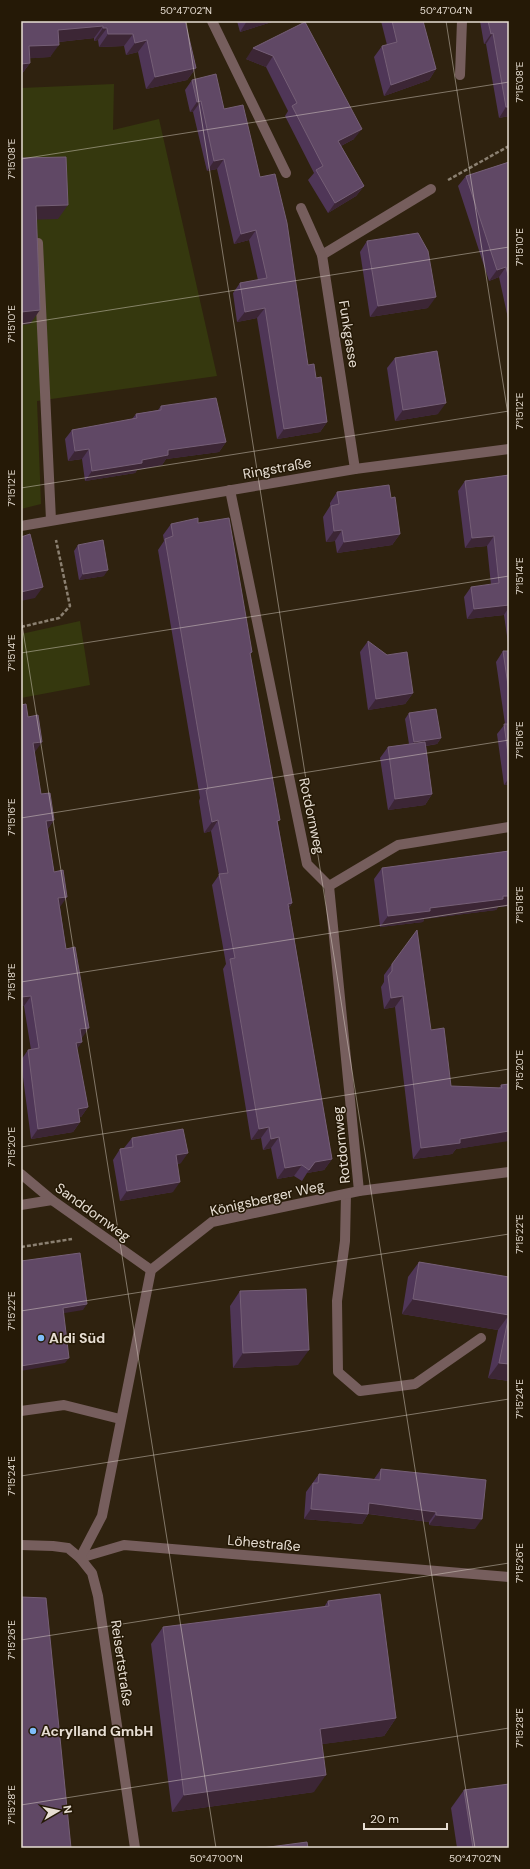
<svg xmlns="http://www.w3.org/2000/svg" width="530" height="1869" font-family="'DM Sans',sans-serif">
<rect width="100%" height="100%" fill="#2f220f"/>
<g fill="#35380e">
<polygon points="114,84 113,130 159,119 217,376 37,401 41,504 21,509 21,88"/>
<polygon points="80,621 90,685 21,698 21,634"/>
</g>
<g fill="none" stroke-linecap="round" stroke-linejoin="round">
<g stroke="#8b8071" stroke-width="2.5" stroke-dasharray="4 2" stroke-linecap="butt">
<polyline points="448,180 509,146"/>
<polyline points="21,627 59,618 70,606 56,540"/>
<polyline points="21,1247 72,1239"/>
</g>
<g stroke="#765e5d" stroke-width="10">
<polyline points="460,75 462,21"/>
<polyline points="301,208 322,255 431,189"/>
<polyline points="38,243 51,520"/>
<polyline points="346,1194 345,1241 337,1301 338,1372 360,1391 415,1384 481,1338"/>
<polyline points="21,1205 52,1200"/>
<polyline points="21,1411 64,1405 120,1419"/>
</g>
<g stroke="#765e5d" stroke-width="10">
<polyline points="212,21 286,173"/>
<polyline points="322,255 355,469"/>
<polyline points="230,490 307,864 329,886 359,1191"/>
<polyline points="21,526 355,469 509,449"/>
<polyline points="329,886 398,845 509,827"/>
<polyline points="21,1174 52,1200 151,1270"/>
<polyline points="21,1545 53,1546 68,1548 80,1558 124,1545 509,1577"/>
<polyline points="135,1848 98,1596 92,1573 80,1558 102,1516 151,1270 212,1222 359,1191 509,1172"/>
</g>
</g>
<g fill="#4f3657">
<polygon points="21,21 185,21 196,68 187,80 146,89 138,52 126,55 124,46 99,47 98,40 94,41 94,38 59,42 50,57 29,58 30,63 21,75"/>
<polygon points="237,21 275,21 240,32"/>
<polygon points="381,21 423,21 436,69 429,80 384,96 374,57 382,46 387,45"/>
<polygon points="480,21 509,21 509,116 499,118 486,44 484,44"/>
<polygon points="305,22 354,139 341,146 364,186 356,196 328,213 308,180 314,173 285,116 288,111 266,67 246,59"/>
<polygon points="192,80 224,109 260,177 308,365 316,378 327,422 320,432 277,439 257,318 237,322 233,293 240,283 258,280 249,240 234,244 217,169 207,171 193,112 190,112 185,90"/>
<polygon points="509,162 509,323 499,277 489,281 458,186 466,176"/>
<polygon points="367,241 428,308 370,317 360,252"/>
<polygon points="395,358 438,414 395,421 387,368"/>
<polygon points="161,406 226,442 219,452 166,459 162,465 137,470 135,473 85,481 82,459 68,461 65,439 72,430 132,419 136,414 158,410"/>
<polygon points="509,475 509,650 504,615 467,619 464,597 471,587 491,585 487,546 465,548 458,491 465,481"/>
<polygon points="337,492 391,498 400,534 392,545 337,553 335,541 326,542 323,517 330,506 330,503"/>
<polygon points="198,523 252,652 250,654 278,823 292,903 289,908 332,1159 324,1170 307,1173 302,1181 294,1176 277,1179 271,1148 263,1150 261,1138 251,1140 223,969 226,964 212,885 219,875 211,831 204,833 199,801 200,798 158,550 164,541 163,535 171,524"/>
<polygon points="78,545 104,576 79,580 74,551"/>
<polygon points="368,641 413,693 405,704 368,710 360,652"/>
<polygon points="503,651 509,651 509,785 504,785 497,734 505,724 496,662"/>
<polygon points="21,705 28,717 35,752 34,752 41,794 54,820 47,830 54,872 60,907 66,949 82,1038 81,1038 77,1049 88,1107 81,1117 79,1117 80,1122 73,1132 31,1139 21,1062 21,1060 28,1050 31,1050 24,1006 21,1006"/>
<polygon points="409,713 441,738 437,744 426,746 432,794 425,805 388,810 380,758 388,747 409,744 405,719"/>
<polygon points="509,851 509,906 498,907 496,910 424,919 423,922 380,927 374,879 382,868"/>
<polygon points="392,964 431,1030 451,1086 499,1088 501,1085 509,1084 499,1142 456,1149 452,1154 413,1159 395,1007 384,1009 381,987 384,982 384,975"/>
<polygon points="132,1138 181,1163 177,1164 173,1192 120,1201 113,1160 120,1149 124,1148"/>
<polygon points="419,1262 509,1277 509,1381 488,1378 498,1330 402,1314 408,1277"/>
<polygon points="240,1291 298,1365 233,1368 230,1306"/>
<polygon points="381,1469 475,1529 429,1525 429,1522 368,1514 362,1524 304,1519 306,1492 319,1474 374,1479"/>
<polygon points="328,1601 396,1718 384,1736 322,1744 314,1792 172,1812 151,1644 163,1627 324,1607"/>
<polygon points="464,1790 509,1848 457,1848 451,1808"/>
</g>
<g fill="#3c2635">
<polygon points="247,21 275,21 240,32"/>
<polygon points="103,26 94,38 49,43 58,30"/>
<polygon points="103,28 107,28 98,40 94,41"/>
<polygon points="493,33 486,44 484,44 491,34"/>
<polygon points="108,34 133,34 124,46 99,47"/>
<polygon points="147,40 138,52 126,55 135,43"/>
<polygon points="59,45 50,57 21,59 29,46"/>
<polygon points="253,48 273,56 266,67 246,59"/>
<polygon points="30,63 21,75 21,64"/>
<polygon points="196,68 187,80 146,89 155,77"/>
<polygon points="436,69 429,80 384,96 391,85"/>
<polygon points="201,101 193,112 190,112 197,102"/>
<polygon points="506,107 509,107 509,116 499,118"/>
<polygon points="362,129 354,139 331,151 338,141"/>
<polygon points="224,159 217,169 207,171 214,161"/>
<polygon points="364,186 356,196 328,213 335,203"/>
<polygon points="68,205 58,219 26,220 36,206"/>
<polygon points="256,230 249,240 234,244 241,234"/>
<polygon points="506,267 499,277 489,281 497,270"/>
<polygon points="436,297 428,308 370,317 378,306"/>
<polygon points="265,308 257,318 237,322 245,312"/>
<polygon points="40,310 30,324 21,325 21,312"/>
<polygon points="446,403 438,414 395,421 403,410"/>
<polygon points="327,422 320,432 277,439 284,429"/>
<polygon points="226,442 219,452 166,459 162,465 137,470 135,473 85,481 92,471 142,460 168,450"/>
<polygon points="89,449 82,459 68,461 75,451"/>
<polygon points="342,530 335,541 326,542 334,531"/>
<polygon points="400,534 392,545 337,553 344,542"/>
<polygon points="494,536 487,546 465,548 472,538"/>
<polygon points="108,570 104,576 79,580 83,574"/>
<polygon points="43,587 35,598 21,601 21,592"/>
<polygon points="509,605 509,607 504,615 467,619 474,609"/>
<polygon points="413,693 405,704 368,710 376,699"/>
<polygon points="441,738 437,744 410,748 414,742"/>
<polygon points="42,742 35,752 26,753 33,743"/>
<polygon points="509,778 509,785 504,785"/>
<polygon points="432,794 425,805 388,810 395,799"/>
<polygon points="54,820 47,830 46,821"/>
<polygon points="218,820 211,831 204,833 212,822"/>
<polygon points="509,896 509,906 498,907 496,910 424,919 423,922 380,927 388,916 430,908"/>
<polygon points="67,897 60,907 51,908 58,898"/>
<polygon points="292,903 284,914 288,904"/>
<polygon points="31,996 24,1006 21,1006 21,997"/>
<polygon points="403,996 395,1007 384,1009 391,998"/>
<polygon points="89,1028 82,1038 73,1039 80,1029"/>
<polygon points="82,1042 75,1052 76,1043"/>
<polygon points="88,1107 81,1117 71,1119 78,1109"/>
<polygon points="80,1122 73,1132 31,1139 38,1129"/>
<polygon points="269,1127 261,1138 251,1140 259,1129"/>
<polygon points="509,1131 509,1141 456,1149 452,1154 413,1159 421,1148 460,1139"/>
<polygon points="279,1137 271,1148 263,1150 271,1139"/>
<polygon points="188,1153 181,1163 168,1166 176,1155"/>
<polygon points="332,1159 324,1170 307,1173 315,1162"/>
<polygon points="302,1165 294,1176 277,1179 285,1168"/>
<polygon points="180,1182 173,1192 120,1201 127,1191"/>
<polygon points="413,1299 509,1315 498,1330 402,1314"/>
<polygon points="87,1304 83,1310 59,1314 63,1308"/>
<polygon points="309,1350 298,1365 233,1368 243,1353"/>
<polygon points="69,1358 65,1363 21,1371 21,1366"/>
<polygon points="499,1363 509,1364 509,1381 488,1378"/>
<polygon points="369,1503 436,1512 429,1522 363,1513"/>
<polygon points="311,1509 368,1514 362,1524 304,1519"/>
<polygon points="436,1515 482,1519 475,1529 429,1525"/>
<polygon points="396,1718 384,1736 308,1746 320,1729"/>
<polygon points="326,1775 314,1792 172,1812 184,1795"/>
</g>
<g fill="#604865" stroke="#755f76">
<polygon points="21,21 185,21 196,68 155,77 147,40 135,43 133,34 108,34 107,28 103,28 103,26 58,30 59,45 29,46 30,63 21,64"/>
<polygon points="392,21 423,21 436,69 391,85 382,46 397,42"/>
<polygon points="488,21 509,21 509,107 506,107 493,33 491,34"/>
<polygon points="305,22 362,129 338,141 364,186 335,203 316,170 323,166 292,106 297,103 273,56 253,48"/>
<polygon points="216,74 224,109 243,105 260,177 275,174 287,223 308,365 314,364 316,378 321,377 327,422 284,429 265,308 245,312 240,283 267,278 256,230 241,234 224,159 214,161 201,101 197,102 192,80"/>
<polygon points="66,157 68,205 36,206 40,310 21,312 21,158"/>
<polygon points="509,162 509,279 506,267 497,270 466,176"/>
<polygon points="418,233 428,251 436,297 378,306 367,241"/>
<polygon points="437,351 446,403 403,410 395,358"/>
<polygon points="216,398 226,442 168,450 168,455 142,460 142,463 92,471 89,449 75,451 72,430 137,418 136,414 161,410 161,406"/>
<polygon points="509,475 509,605 474,609 471,587 499,583 494,536 472,538 465,481"/>
<polygon points="389,485 391,498 395,497 400,534 344,542 342,530 334,531 331,506 339,504 337,492"/>
<polygon points="198,518 198,523 229,518 252,652 250,653 280,820 277,821 292,903 288,904 332,1159 315,1162 309,1170 302,1165 285,1168 279,1137 271,1139 269,1127 259,1129 230,959 235,958 219,874 228,873 218,820 212,822 206,790 208,789 165,539 173,536 171,524"/>
<polygon points="30,534 43,587 21,592 21,537"/>
<polygon points="103,540 108,570 83,574 78,545"/>
<polygon points="368,641 387,655 407,652 413,693 376,699"/>
<polygon points="503,651 509,651 509,692"/>
<polygon points="26,704 28,717 38,715 42,742 33,743 41,794 50,793 54,820 46,821 54,872 63,870 67,897 58,898 66,949 75,947 89,1028 80,1029 82,1042 76,1043 88,1107 78,1109 80,1122 38,1129 28,1050 39,1048 31,996 21,997 21,705"/>
<polygon points="436,709 441,738 414,742 409,713"/>
<polygon points="504,724 509,724 509,761"/>
<polygon points="425,742 432,794 395,799 388,747"/>
<polygon points="509,851 509,896 503,896 503,899 430,908 430,911 388,916 382,868"/>
<polygon points="417,930 431,1030 444,1028 451,1086 502,1088 501,1085 509,1084 509,1131 460,1139 460,1143 421,1148 403,996 391,998 388,976 392,971 392,964"/>
<polygon points="183,1129 188,1153 176,1155 180,1182 127,1191 120,1149 133,1147 132,1138"/>
<polygon points="80,1253 87,1304 63,1308 69,1358 21,1366 21,1261"/>
<polygon points="419,1262 509,1277 509,1364 499,1363 509,1315 413,1299"/>
<polygon points="306,1289 309,1350 243,1353 240,1291"/>
<polygon points="381,1469 486,1480 482,1519 436,1515 436,1512 369,1503 368,1514 311,1509 313,1483 318,1483 319,1474 380,1480"/>
<polygon points="380,1594 396,1718 320,1729 326,1775 184,1795 163,1627 329,1606 328,1601"/>
<polygon points="21,1597 46,1598 71,1848 21,1848"/>
<polygon points="509,1784 509,1848 473,1848 464,1790"/>
<polygon points="307,1842 308,1848 262,1848"/>
</g>
<path fill="none" stroke="#e7ded3" stroke-width="1" stroke-opacity="0.45" d="M186 21 475 1848M446 21 509 421M21 159 509 82M21 324 509 247M21 488 509 411M21 618 216 1848M21 653 509 576M21 818 509 740M21 982 509 905M21 1147 509 1069M21 1311 509 1234M21 1476 509 1399M21 1640 509 1563M21 1805 509 1728"/>
<g fill="#7ebdf9" stroke="#251906" stroke-width="1.5">
<circle cx="41" cy="1338" r="4"/>
<circle cx="33" cy="1731" r="4"/>
</g>
<g text-anchor="middle" dominant-baseline="central" stroke-width="3" stroke-linejoin="round" paint-order="stroke">
<g font-size="14" fill="#e7ded3" stroke="#251906">
<text transform="translate(349 334) rotate(81)">Funkgasse</text>
<text transform="translate(277 468) rotate(-10)">Ringstraße</text>
<text transform="translate(312 816) rotate(78)">Rotdornweg</text>
<text transform="translate(341 1145) rotate(-96)">Rotdornweg</text>
<text transform="translate(267 1198) rotate(-13)">Königsberger Weg</text>
<text transform="translate(93 1212) rotate(36)">Sanddornweg</text>
<text transform="translate(264 1543) rotate(5)">Löhestraße</text>
<text transform="translate(122 1663) rotate(82)">Reisertstraße</text>
</g>
<g font-size="14" font-weight="bold" fill="#e7ded3" stroke="#251906" text-anchor="start">
<text x="49" y="1338">Aldi Süd</text>
<text x="41" y="1731">Acrylland GmbH</text>
</g>
</g>
<rect width="530" height="1869" fill="none" stroke="#251906" stroke-width="44"/>
<g transform="translate(58 1811) rotate(81)" stroke="#251906" stroke-width="3" paint-order="stroke">
<path d="M0-3L7 15L0 10L-7 15Z" fill="#e7ded3"/>
<text y="-6" font-size="11" font-weight="bold" text-anchor="middle" fill="#e7ded3">N</text>
</g>
<path d="M364 1823v6h83v-6" fill="none" stroke="#e7ded3" stroke-width="2"/>
<text x="370" y="1823" font-size="12" fill="#e7ded3" stroke="#251906" stroke-width="3" paint-order="stroke">20 m</text>
<rect x="22" y="22" width="486" height="1825" fill="none" stroke="#e7ded3" stroke-width="1.5"/>
<g font-size="10" text-anchor="middle" fill="#e7ded3">
<text x="186" y="14">50°47'02"N</text>
<text x="446" y="14">50°47'04"N</text>
<text transform="translate(519 82) rotate(-90)" y="4">7°15'08"E</text>
<text transform="translate(11 159) rotate(-90)" y="4">7°15'08"E</text>
<text transform="translate(519 247) rotate(-90)" y="4">7°15'10"E</text>
<text transform="translate(11 324) rotate(-90)" y="4">7°15'10"E</text>
<text transform="translate(519 411) rotate(-90)" y="4">7°15'12"E</text>
<text transform="translate(11 488) rotate(-90)" y="4">7°15'12"E</text>
<text transform="translate(519 576) rotate(-90)" y="4">7°15'14"E</text>
<text transform="translate(11 653) rotate(-90)" y="4">7°15'14"E</text>
<text transform="translate(519 740) rotate(-90)" y="4">7°15'16"E</text>
<text transform="translate(11 817) rotate(-90)" y="4">7°15'16"E</text>
<text transform="translate(519 905) rotate(-90)" y="4">7°15'18"E</text>
<text transform="translate(11 982) rotate(-90)" y="4">7°15'18"E</text>
<text transform="translate(519 1070) rotate(-90)" y="4">7°15'20"E</text>
<text transform="translate(11 1147) rotate(-90)" y="4">7°15'20"E</text>
<text transform="translate(519 1234) rotate(-90)" y="4">7°15'22"E</text>
<text transform="translate(11 1311) rotate(-90)" y="4">7°15'22"E</text>
<text transform="translate(519 1399) rotate(-90)" y="4">7°15'24"E</text>
<text transform="translate(11 1476) rotate(-90)" y="4">7°15'24"E</text>
<text transform="translate(519 1563) rotate(-90)" y="4">7°15'26"E</text>
<text transform="translate(11 1640) rotate(-90)" y="4">7°15'26"E</text>
<text transform="translate(519 1728) rotate(-90)" y="4">7°15'28"E</text>
<text transform="translate(11 1805) rotate(-90)" y="4">7°15'28"E</text>
<text x="216" y="1862">50°47'00"N</text>
<text x="475" y="1862">50°47'02"N</text>
</g>
</svg>
